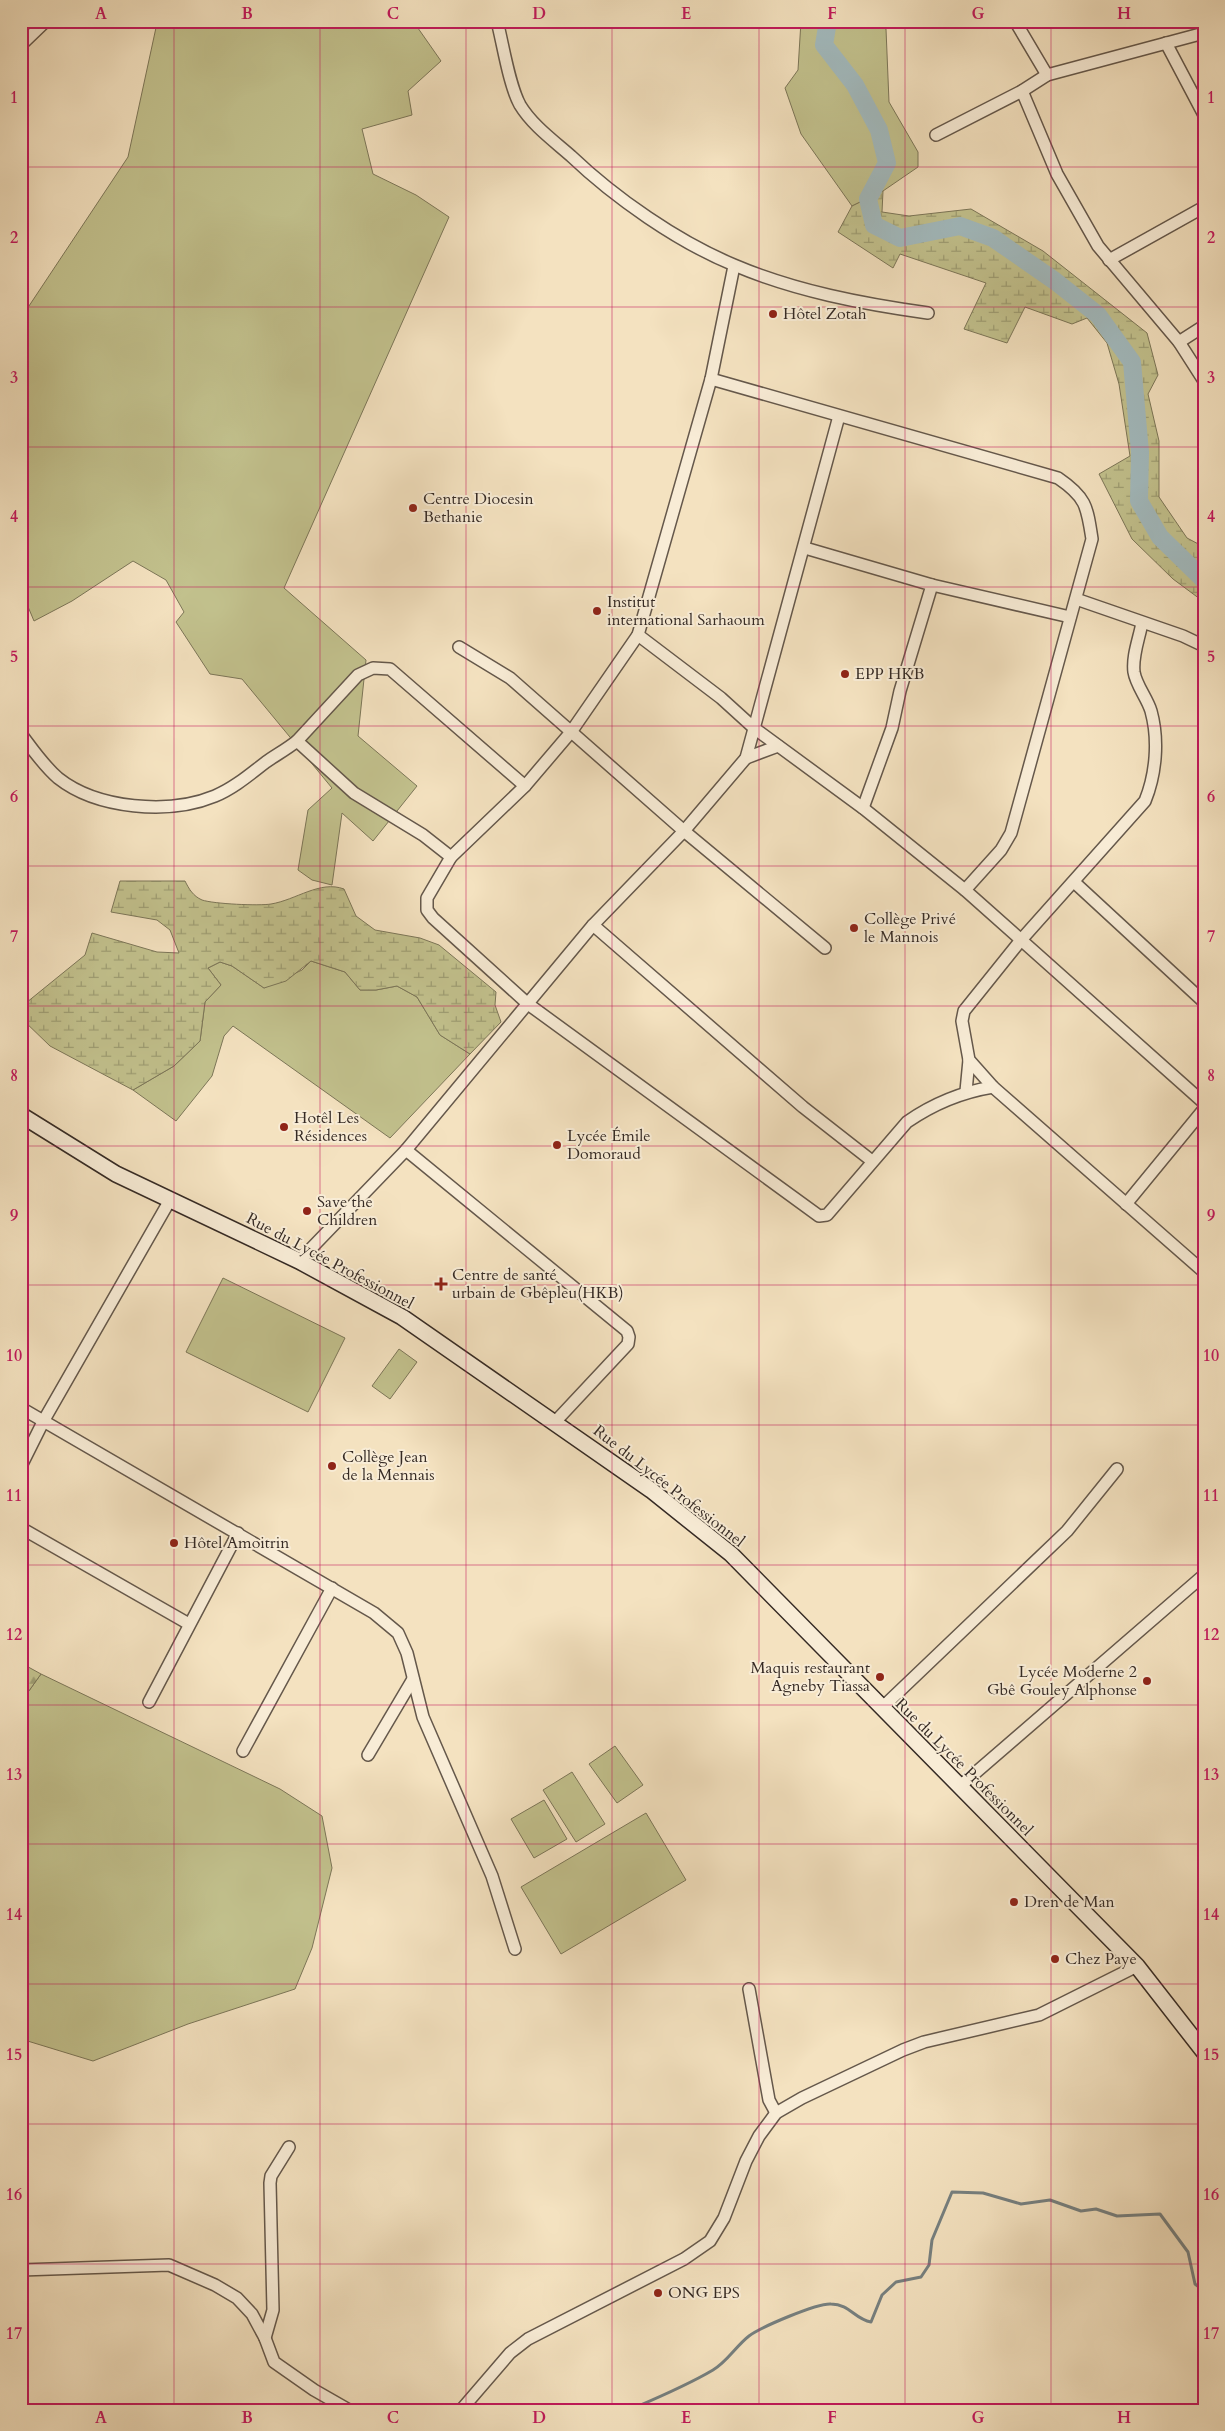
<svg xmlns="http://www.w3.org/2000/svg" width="1225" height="2431" font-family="Cardo,serif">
<defs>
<pattern id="forest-firs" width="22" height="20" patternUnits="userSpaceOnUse" patternTransform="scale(1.25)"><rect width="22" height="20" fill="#c2c18d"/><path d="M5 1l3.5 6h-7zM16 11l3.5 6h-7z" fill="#9e9d73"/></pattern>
<pattern id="wetland-marsh" width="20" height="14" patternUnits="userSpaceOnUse" patternTransform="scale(1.25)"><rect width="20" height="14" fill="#c2c18d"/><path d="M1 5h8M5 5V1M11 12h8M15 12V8" fill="none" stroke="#9e9d73"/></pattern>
</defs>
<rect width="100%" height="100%" fill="#f4e2c0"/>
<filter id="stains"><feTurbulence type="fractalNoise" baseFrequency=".004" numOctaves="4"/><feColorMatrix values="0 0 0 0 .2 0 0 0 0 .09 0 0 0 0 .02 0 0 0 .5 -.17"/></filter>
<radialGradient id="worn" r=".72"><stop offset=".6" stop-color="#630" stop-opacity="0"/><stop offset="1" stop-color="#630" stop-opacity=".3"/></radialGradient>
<g fill="#c2c18d" stroke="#7c7658">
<polygon points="159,21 413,21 441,61 408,91 412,115 362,129 373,174 416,195 449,217 284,588 366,660 358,736 417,786 373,841 342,813 332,885 312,880 298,870 308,810 332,788 242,679 210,674 176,622 184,612 166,580 133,561 72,601 34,621 21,590 21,318 128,157 157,23"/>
<polygon points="801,21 866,21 886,29 889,102 918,152 918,167 883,191 852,206 801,134 785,88 798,70"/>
<polygon points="311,961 345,972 360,990 376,990 397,986 417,997 440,1035 470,1054 390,1138 233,1026 224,1036 212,1076 176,1121 133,1090 174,1066 200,1041 205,1002 221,985 208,968 220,962 232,966 264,988 302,970"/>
<polygon points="223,1278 345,1338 308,1412 186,1352"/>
<polygon points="399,1349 417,1362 390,1399 372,1386"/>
<polygon points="41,1674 280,1789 322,1816 332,1868 312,1948 295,1989 188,2024 93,2061 21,2039 21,1702"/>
<polygon points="615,1746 643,1785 617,1803 589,1764"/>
<polygon points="572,1772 605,1824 576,1842 543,1790"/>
<polygon points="544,1800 567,1839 534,1858 511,1819"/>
<polygon points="646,1813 686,1880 561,1954 521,1887"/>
</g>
<polygon fill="url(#forest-firs)" stroke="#7c7658" points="21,1663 41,1674 21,1702"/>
<g fill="url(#wetland-marsh)" stroke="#7c7658">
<polygon points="883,191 882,212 909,216 971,209 1043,251 1147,333 1158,375 1148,394 1159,441 1159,497 1187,538 1204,547 1204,602 1173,579 1132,539 1099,474 1130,456 1119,384 1107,343 1087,318 1072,324 1025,307 1007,343 964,329 986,283 900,254 893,268 838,232 852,206"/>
<path d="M120 881H185C189 889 193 896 202 900 214 904 259 906 271 904 296 900 320 880 344 889L356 916 375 930 420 938 439 945 496 992 495 1005 501 1022 470 1054 440 1035 417 997 397 986 376 990H360L345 972 311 961 286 981 264 988 232 966 220 962 208 968 221 985 205 1002 200 1041 174 1066 133 1090 50 1046 21 1018V1007L85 955 92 933 157 952 179 953 170 930 157 920 111 912Z"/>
</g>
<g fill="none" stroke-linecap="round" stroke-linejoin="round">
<path stroke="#768080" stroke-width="3" d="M629 2410C657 2398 686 2386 713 2370 727 2362 736 2346 749 2336 761 2327 817 2303 831 2304 850 2304 854 2319 871 2322L882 2295 896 2282 921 2277 929 2265 932 2240 952 2192 983 2193 1021 2204 1050 2200 1081 2211 1096 2209 1117 2216 1160 2214 1188 2252 1195 2284 1204 2291"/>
<polyline stroke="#a2babe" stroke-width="18" points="828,21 824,45 855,85 879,130 887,163 868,199 874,225 900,238 960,226 993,238 1055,281 1098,315 1132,362 1140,452 1139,501 1160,537 1204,580"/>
<g stroke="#65584b" stroke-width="14">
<g id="street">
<path d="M497 21C503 44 509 85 520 105 532 125 554 141 571 156 615 198 678 242 734 265 795 291 863 304 928 313"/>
<polyline points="1015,21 1047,75"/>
<polyline points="1166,43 1204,115"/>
<polyline points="21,45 46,21"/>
<polyline points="1022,91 1057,174 1098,246 1179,342 1204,381"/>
<polyline points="936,135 1022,91 1047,75 1204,33"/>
<polyline points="1109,260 1204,207"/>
<path d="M734 266 711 379 638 635 571 732 525 786 451 857 427 898V910L433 918 528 1004 819 1216 827 1215 907 1122C933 1104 962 1092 993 1087"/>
<polyline points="1179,342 1204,326"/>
<path d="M711 379 1058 478C1086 497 1087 506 1092 539L1011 833 1001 850 965 890"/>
<polyline points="805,548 932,585 900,691 892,728 863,808"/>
<polyline points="932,585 1070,617"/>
<polyline points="1076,599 1183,636 1204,646"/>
<path d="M1142 623C1139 639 1132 656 1134 672 1136 685 1147 698 1151 711 1159 740 1156 774 1145 801L1021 940 964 1011 962 1021 969 1060 993 1087 1204 1272"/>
<polyline points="638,635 721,698 754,728 863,808 965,890 1204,1103"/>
<polyline points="459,647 510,678 684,831 825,948"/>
<path d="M21 734C33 750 43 765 58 778 97 809 169 815 215 796 234 788 249 775 266 762 276 755 287 749 297 741L354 793 423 835 451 857"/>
<polyline points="297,741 358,675 373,668 390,669 525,786"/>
<polyline points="746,758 778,746"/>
<polyline points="1074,882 1204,1002"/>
<polyline points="593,925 803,1107 872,1161"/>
<polyline points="966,1091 969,1060"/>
<polyline points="406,1150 627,1331 629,1337 628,1344 555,1422"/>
<polyline points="1126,1204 1204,1109"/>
<polyline points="299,1261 406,1150 593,925 684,831 746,758 839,416"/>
<polyline points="21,1408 374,1613 398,1633 407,1653 423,1717 492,1876 515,1949"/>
<polyline points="21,1466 44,1420 170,1200"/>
<polyline points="21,1528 189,1624"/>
<polyline points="149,1702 238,1533"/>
<polyline points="883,1710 887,1703 1067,1531 1117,1469"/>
<polyline points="243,1751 332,1588"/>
<polyline points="368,1755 413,1679"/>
<polyline points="959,1787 1204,1575"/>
<polyline points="749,1989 769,2100 776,2113"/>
<polyline points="21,2270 169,2265 215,2285 237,2298 252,2314 265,2338 274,2362 314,2390 349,2410"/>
<polyline points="265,2338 273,2310 270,2183 271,2176 289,2147"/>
<polyline points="461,2410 510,2353 528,2339 684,2259 710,2241 724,2218 746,2161 759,2136 776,2113 802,2098 903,2050 924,2042 1039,2015 1137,1966"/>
</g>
</g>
<g stroke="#352a24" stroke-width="18">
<polyline id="secondary" points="21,1115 116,1174 299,1261 402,1317 651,1490 731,1554 1137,1966 1204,2052"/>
</g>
<use href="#street" stroke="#f8ecd6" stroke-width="11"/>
<use href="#secondary" stroke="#f8ecd6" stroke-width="15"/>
</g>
<path fill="none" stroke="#c2185b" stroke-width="1" stroke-opacity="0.55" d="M174 21V2410M320 21V2410M466 21V2410M612 21V2410M759 21V2410M905 21V2410M1051 21V2410M21 167H1204M21 307H1204M21 447H1204M21 587H1204M21 726H1204M21 866H1204M21 1006H1204M21 1146H1204M21 1285H1204M21 1425H1204M21 1565H1204M21 1705H1204M21 1844H1204M21 1984H1204M21 2124H1204M21 2264H1204"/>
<g fill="#8f2418" stroke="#f8ecd6" stroke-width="2">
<circle cx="773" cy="314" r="5"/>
<circle cx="413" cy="508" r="5"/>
<circle cx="597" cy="611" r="5"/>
<circle cx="845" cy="674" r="5"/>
<circle cx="854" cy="928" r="5"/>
<circle cx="284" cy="1127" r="5"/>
<circle cx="557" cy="1145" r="5"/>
<circle cx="307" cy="1211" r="5"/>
<path d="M438.5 1276.5h5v5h5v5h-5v5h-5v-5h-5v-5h5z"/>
<circle cx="332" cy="1466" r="5"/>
<circle cx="174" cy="1543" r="5"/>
<circle cx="880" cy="1677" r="5"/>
<circle cx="1147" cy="1681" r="5"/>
<circle cx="1014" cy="1902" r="5"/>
<circle cx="1055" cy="1959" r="5"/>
<circle cx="658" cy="2293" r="5"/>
</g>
<g text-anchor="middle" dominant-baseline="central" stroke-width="4" stroke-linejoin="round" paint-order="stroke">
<g font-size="16" fill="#352a24" stroke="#f8ecd6" text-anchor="start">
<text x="783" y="314">Hôtel Zotah</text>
<text x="423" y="499">Centre Diocesin<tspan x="423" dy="18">Bethanie</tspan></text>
<text x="607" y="602">Institut<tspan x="607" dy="18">international Sarhaoum</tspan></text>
<text x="855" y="674">EPP HKB</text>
<text x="864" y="919">Collège Privé<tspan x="864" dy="18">le Mannois</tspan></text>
<text x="294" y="1118">Hotêl Les<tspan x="294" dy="18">Résidences</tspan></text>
<text x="567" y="1136">Lycée Émile<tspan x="567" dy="18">Domoraud</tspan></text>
<text x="317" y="1202">Save the<tspan x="317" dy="18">Children</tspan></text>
<text x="452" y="1275">Centre de santé<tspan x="452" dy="18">urbain de Gbêpleu(HKB)</tspan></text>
<text x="342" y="1457">Collège Jean<tspan x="342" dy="18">de la Mennais</tspan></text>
<text x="184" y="1543">Hôtel Amoitrin</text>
<text x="870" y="1668" text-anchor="end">Maquis restaurant<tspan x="870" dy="18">Agneby Tiassa</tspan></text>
<text x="1137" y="1672" text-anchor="end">Lycée Moderne 2<tspan x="1137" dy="18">Gbê Gouley Alphonse</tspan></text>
<text x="1024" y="1902">Dren de Man</text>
<text x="1065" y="1959">Chez Paye</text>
<text x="668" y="2293">ONG EPS</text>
</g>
<g font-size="16" fill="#352a24" stroke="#f8ecd6">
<text transform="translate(330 1261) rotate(28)">Rue du Lycée Professionnel</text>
<text transform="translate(669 1486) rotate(38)">Rue du Lycée Professionnel</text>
<text transform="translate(964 1767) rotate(45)">Rue du Lycée Professionnel</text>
</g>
</g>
<rect width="1225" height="2431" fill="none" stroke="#f4e2c0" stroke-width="55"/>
<rect x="28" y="28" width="1170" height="2376" fill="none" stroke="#c2185b" stroke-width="2"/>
<g font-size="16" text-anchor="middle" font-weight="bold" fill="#c2185b">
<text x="101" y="19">A</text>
<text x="247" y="19">B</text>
<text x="393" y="19">C</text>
<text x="539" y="19">D</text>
<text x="686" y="19">E</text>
<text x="832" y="19">F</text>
<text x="978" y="19">G</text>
<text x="1124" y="19">H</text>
<text x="14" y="103">1</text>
<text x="1211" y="103">1</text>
<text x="14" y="243">2</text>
<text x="1211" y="243">2</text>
<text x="14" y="383">3</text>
<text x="1211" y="383">3</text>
<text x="14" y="522">4</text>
<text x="1211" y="522">4</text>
<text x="14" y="662">5</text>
<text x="1211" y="662">5</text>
<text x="14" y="802">6</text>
<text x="1211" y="802">6</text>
<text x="14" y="942">7</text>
<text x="1211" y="942">7</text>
<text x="14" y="1081">8</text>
<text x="1211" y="1081">8</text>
<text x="14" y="1221">9</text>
<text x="1211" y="1221">9</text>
<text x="14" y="1361">10</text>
<text x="1211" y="1361">10</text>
<text x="14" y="1501">11</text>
<text x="1211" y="1501">11</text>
<text x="14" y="1640">12</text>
<text x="1211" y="1640">12</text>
<text x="14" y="1780">13</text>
<text x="1211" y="1780">13</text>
<text x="14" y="1920">14</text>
<text x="1211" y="1920">14</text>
<text x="14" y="2060">15</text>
<text x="1211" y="2060">15</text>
<text x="14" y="2200">16</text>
<text x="1211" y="2200">16</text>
<text x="14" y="2339">17</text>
<text x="1211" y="2339">17</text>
<text x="101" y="2423">A</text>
<text x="247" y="2423">B</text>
<text x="393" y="2423">C</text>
<text x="539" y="2423">D</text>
<text x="686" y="2423">E</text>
<text x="832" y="2423">F</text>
<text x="978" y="2423">G</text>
<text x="1124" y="2423">H</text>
</g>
<rect width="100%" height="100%" filter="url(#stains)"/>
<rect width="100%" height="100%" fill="url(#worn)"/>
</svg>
